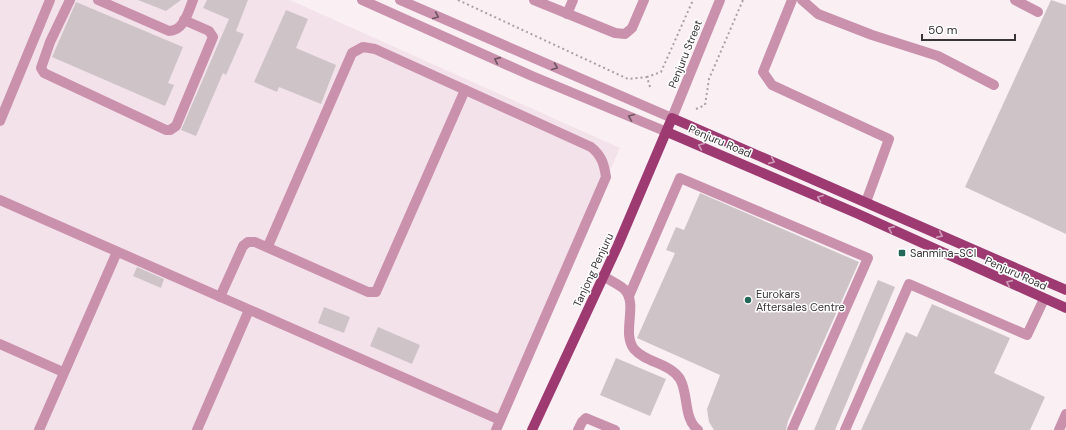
<svg xmlns="http://www.w3.org/2000/svg" width="1066" height="430" font-family="'DM Sans',sans-serif">
<rect width="100%" height="100%" fill="#faf0f4"/>
<polygon fill="#f4e2ea" points="0,0 290,0 620,148 495,430 0,430"/>
<g fill="#cec4c8">
<polygon points="138,0 181,0 166,11"/>
<polygon points="207,0 248,0 236,31 244,34 226,75 223,73 196,136 181,130 229,19 203,8"/>
<polygon points="1051,0 1066,5 1066,234 965,187"/>
<polygon points="76,2 183,47 168,83 174,85 165,106 52,57"/>
<polygon points="286,10 308,19 296,48 336,65 321,104 279,87 277,92 254,82"/>
<polygon points="700,193 859,262 788,421 786,430 714,430 709,422 707,409 720,375 637,338 675,253 666,250 676,227 684,230"/>
<polygon points="137,267 164,279 161,288 133,276"/>
<polygon points="878,280 895,287 835,430 814,430"/>
<polygon points="932,304 1010,338 994,373 1045,397 1030,430 861,430 906,332 917,337"/>
<polygon points="324,307 350,317 344,333 318,323"/>
<polygon points="378,327 420,345 412,364 370,346"/>
<polygon points="616,358 666,379 650,416 600,395"/>
</g>
<g fill="none" stroke-linecap="round" stroke-linejoin="round">
<g stroke="#a8a1a4" stroke-width="2" stroke-dasharray="2 3" stroke-linecap="butt">
<polyline points="458,0 628,79 647,77"/>
<polyline points="650,87 647,77 661,72 693,0"/>
<polyline points="696,109 705,105 709,79 743,0"/>
</g>
<g stroke="#ca91ad" stroke-width="10">
<polyline points="70,0 50,42 41,68 44,73 166,130 170,130 176,126 213,37 209,31 184,20"/>
<path d="M98 0 169 31C184 31 188 12 193 0"/>
<polyline points="362,0 532,76 667,132"/>
<polyline points="400,0 672,118 720,0"/>
<polyline points="534,0 615,33 625,34 632,28 644,0"/>
<polyline points="792,0 763,72 772,85 889,139 866,202"/>
<polyline points="802,0 818,14 872,35 938,56 994,85"/>
<polyline points="1015,0 1038,12"/>
<polyline points="567,14 573,0"/>
<polyline points="0,121 50,0"/>
<polyline points="0,200 500,420"/>
<path d="M268 246 352 53 363 47 375 49 591 147C602 156 604 164 606 177L496 430"/>
<path d="M603 276C609 280 618 284 624 289 639 304 621 332 634 349 646 363 670 363 680 379 689 395 683 418 698 430"/>
<polyline points="629,296 680,178 868,258 792,430"/>
<polyline points="220,297 243,246 248,242 255,242 368,292 376,292 465,90"/>
<polyline points="0,344 63,372"/>
<polyline points="39,430 117,252"/>
<polyline points="197,430 249,310"/>
<polyline points="578,430 582,422 586,418 615,430"/>
<polyline points="845,430 909,284 1027,335 1044,299"/>
<polyline points="1059,430 1066,414"/>
</g>
<g stroke="#9d3a72" stroke-width="10">
<polyline points="667,132 856,213 1066,308"/>
<polyline points="532,430 618,245 672,118 1066,290"/>
</g>
</g>
<defs><path id="oneway-chevron" d="M-2-3.5L2.5 0L-2 3.5" fill="none" stroke-width="1.6" stroke-linecap="round" stroke-linejoin="round"/></defs>
<g stroke="#6c5560">
<use href="#oneway-chevron" transform="translate(436 16) rotate(23)"/>
<use href="#oneway-chevron" transform="translate(497 60) rotate(-156)"/>
<use href="#oneway-chevron" transform="translate(555 67) rotate(23)"/>
<use href="#oneway-chevron" transform="translate(631 117) rotate(-157)"/>
</g>
<g stroke="#ce9cb8">
<use href="#oneway-chevron" transform="translate(701 146) rotate(-157)"/>
<use href="#oneway-chevron" transform="translate(772 161) rotate(24)"/>
<use href="#oneway-chevron" transform="translate(820 198) rotate(-157)"/>
<use href="#oneway-chevron" transform="translate(891 229) rotate(-156)"/>
<use href="#oneway-chevron" transform="translate(940 235) rotate(24)"/>
<use href="#oneway-chevron" transform="translate(1009 283) rotate(-156)"/>
</g>
<g fill="#24685a" stroke="#fff" stroke-width="1.5">
<rect x="898" y="249" width="8" height="8" rx="2"/>
<circle cx="748" cy="300" r="4"/>
</g>
<g text-anchor="middle" dominant-baseline="central" stroke-width="3" stroke-linejoin="round" paint-order="stroke">
<g font-size="11" fill="#393537" stroke="#fff">
<text transform="translate(685 54) rotate(-68)">Penjuru Street</text>
<text transform="translate(720 141) rotate(23)">Penjuru Road</text>
<text transform="translate(593 270) rotate(-65)">Tanjong Penjuru</text>
<text transform="translate(1016 273) rotate(24)">Penjuru Road</text>
</g>
<g font-size="11" fill="#393537" stroke="#fff" text-anchor="start">
<text x="910" y="253">Sanmina-SCI</text>
<text x="756" y="294">Eurokars<tspan x="756" dy="13">Aftersales Centre</tspan></text>
</g>
</g>
<path d="M922 34v6h93v-6" fill="none" stroke="#393537" stroke-width="2"/>
<text x="928" y="34" font-size="12" fill="#393537" stroke="#ffffff" stroke-width="3" paint-order="stroke">50 m</text>
</svg>
